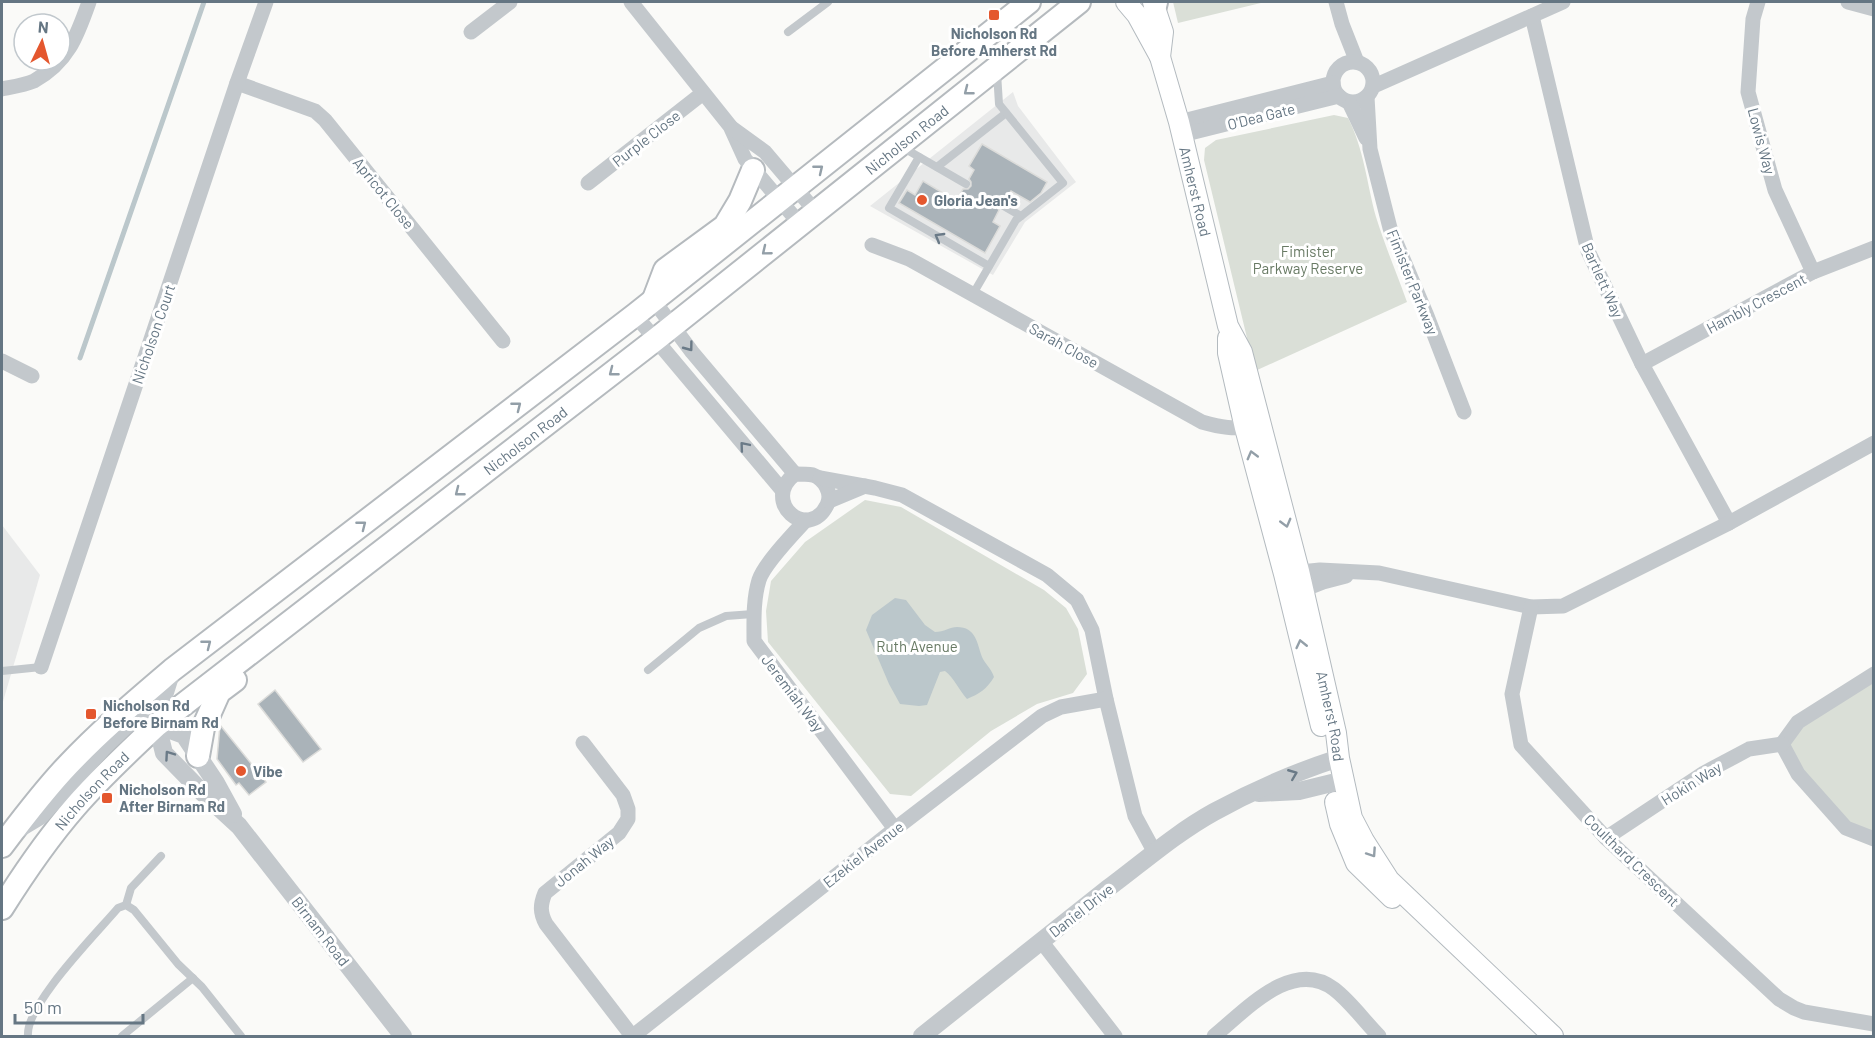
<svg xmlns="http://www.w3.org/2000/svg" width="1875" height="1038" font-family="Barlow,sans-serif">
<rect width="100%" height="100%" fill="#fafaf8"/>
<g fill="#e8e9e9">
<polygon points="1013,92 1018,106 1076,182 1025,222 993,275 870,206"/>
<polygon points="2,525 40,575 2,705"/>
</g>
<g fill="#dadfd7">
<polygon points="1173,2 1265,2 1178,23"/>
<path d="M1334 115 1348 118C1364 149 1367 184 1376 217 1385 246 1397 274 1407 302L1255 371 1204 160 1205 148 1216 140Z"/>
<polygon points="865,500 901,507 1044,590 1066,608 1078,629 1087,674 1073,693 1037,704 991,731 911,796 890,794 768,642 766,611 771,581 805,542"/>
<polygon points="1873,677 1873,836 1847,826 1799,773 1787,744 1799,724"/>
</g>
<path fill="#bbc7cb" d="M895 598 906 600 925 625 935 632C944 632 950 627 957 627 976 627 977 643 982 657 985 664 991 668 994 677 987 689 979 694 967 699 959 690 954 678 945 671L940 672 927 705 919 706 900 704 889 684 866 630 872 615Z"/>
<g fill="none" stroke-linecap="round" stroke-linejoin="round">
<polyline stroke="#bbc7cb" stroke-width="5" points="80,358 204,2"/>
</g>
<g fill="#aab3b9" stroke="#dcdcda" stroke-width="1.5">
<polygon points="982,144 1047,182 1041,193 1030,202 1011,191 1005,200 1001,199 997,202 996,206 999,210 993,222 1000,226 985,253 899,203 907,190 915,195 923,181 956,201 963,189 968,189 971,186 971,182 969,179 974,170 969,166"/>
<polygon points="275,690 321,749 303,762 258,704"/>
<polygon points="220,725 266,782 249,795 239,783 236,785 217,759"/>
</g>
<g fill="none" stroke-linecap="round" stroke-linejoin="round">
<g stroke="#b3babf" stroke-width="22">
<g id="secondary">
<path id="s1" d="M1126 2 1137 15 1160 57 1179 122 1228 326 1242 352 1299 571 1336 733 1339 758 1352 818 1364 841 1389 880 1553 1036"/>
<polyline points="1153,2 1163,32 1160,57"/>
<polyline points="1228,338 1228,353 1245,428 1284,574 1321,726"/>
<polyline points="1335,802 1340,824 1356,863 1392,898"/>
</g>
</g>
<g stroke="#b5babe" stroke-width="26">
<g id="primary">
<polyline points="1155,6 1156,2"/>
<polyline points="654,299 665,270 725,226 740,201 753,170"/>
<polyline points="198,756 203,728 219,692 235,680"/>
<path d="M2 846C23 818 45 789 69 764 101 730 137 700 172 670L635 315 1029 2"/>
<path id="s2" d="M2 908C24 873 48 838 75 807 100 778 129 751 157 725L655 340 1079 2"/>
</g>
</g>
<g stroke="#c3c8cc" stroke-width="8">
<polyline points="788,32 828,2"/>
<polyline points="902,147 966,184"/>
<polyline points="919,157 889,208 989,266"/>
<polyline points="937,167 1006,113"/>
<polyline points="1002,205 1021,216"/>
<polyline points="973,294 1016,220 1063,183 999,104 997,73"/>
<polyline points="648,670 699,628 726,616 753,614"/>
<polyline points="2,671 41,667"/>
<polyline points="126,905 131,888 161,856"/>
<path d="M28 1036C25 1005 97 933 118 908L126 905 134 910 178 964 202 987 241 1036"/>
<polyline points="122,1036 193,978"/>
</g>
<g stroke="#c3c8cc" stroke-width="15">
<polyline points="631,2 730,126 745,159 800,224"/>
<polyline points="1336,2 1342,24 1357,62"/>
<polyline points="1758,2 1753,19 1748,92 1775,190 1813,272"/>
<polyline points="1848,2 1874,9"/>
<polyline points="1532,16 1588,251 1642,364 1729,523"/>
<polyline points="471,32 510,2"/>
<circle cx="1353" cy="82" r="20"/>
<polyline points="237,83 315,111 325,120 503,341"/>
<polyline points="1374,86 1563,2"/>
<path d="M2 89C12 87 25 85 34 81 68 62 77 36 89 2"/>
<polyline points="1367,97 1370,149 1390,228 1427,316 1464,412"/>
<polyline points="1349,102 1366,138"/>
<polyline points="1179,122 1333,83"/>
<polyline points="732,128 765,152 816,212"/>
<polyline points="1182,135 1339,96"/>
<polyline points="588,183 703,93"/>
<path d="M872 245 909 259 1202 422C1220 427 1234 430 1254 426"/>
<polyline points="654,301 692,352 795,474"/>
<polyline points="635,315 782,490"/>
<polyline points="2,361 32,376"/>
<polyline points="1642,364 1813,272 1874,248"/>
<path d="M795 474C801 474 807 474 813 475 824 479 833 493 827 505 808 543 760 501 795 474Z"/>
<polyline points="820,478 875,488 902,495 1047,575 1077,600 1092,630 1106,699 1135,816 1155,853"/>
<polyline points="829,501 865,486"/>
<path d="M806 520C794 533 764 564 759 580 753 600 754 621 754 641L895 829"/>
<polyline points="1291,573 1320,570 1379,573 1531,607 1563,606 1729,523 1874,443"/>
<polyline points="1295,593 1323,582 1346,576"/>
<polyline points="1531,607 1512,694 1521,745 1606,838 1779,999 1794,1008 1804,1012 1874,1024"/>
<polyline points="41,667 237,83 266,2"/>
<path d="M583 743 623 795 628 809V819L619 833 545 893C540 905 540 913 546 924L632 1036"/>
<polyline points="1782,744 1798,774 1846,828 1874,839"/>
<polyline points="1782,744 1798,722 1874,674"/>
<polyline points="1606,838 1704,773 1749,749 1782,744"/>
<polyline points="1041,941 1115,1036"/>
<polyline points="633,1036 895,829 1042,716 1061,707 1106,699"/>
<path d="M1214 1036C1244 1012 1292 957 1334 989 1351 1002 1364 1021 1379 1036"/>
</g>
<g stroke="#c3c8cc" stroke-width="18">
<polyline points="172,670 161,705 157,725 164,753 202,792 239,826 403,1036"/>
<polyline points="1259,793 1299,791 1344,780"/>
<polyline points="20,828 40,816 105,745 127,724 134,721 157,725 184,735 216,783 233,814"/>
<path d="M922 1036C984 987 1045 938 1107 889 1142 863 1176 833 1214 812 1254 790 1296 772 1339 758"/>
</g>
<use href="#secondary" stroke="#fff" stroke-width="20"/>
<use href="#primary" stroke="#fff" stroke-width="22"/>
</g>
<defs><path id="oneway-chevron" d="M-2-3.5L2.5 0L-2 3.5" fill="none" stroke-width="1.6" stroke-linecap="round" stroke-linejoin="round" transform="scale(1.5)"/></defs>
<g stroke="#939fa8">
<use href="#oneway-chevron" transform="translate(968 91) rotate(142)"/>
<use href="#oneway-chevron" transform="translate(819 169) rotate(-39)"/>
<use href="#oneway-chevron" transform="translate(766 251) rotate(141)"/>
<use href="#oneway-chevron" transform="translate(613 372) rotate(142)"/>
<use href="#oneway-chevron" transform="translate(517 406) rotate(-38)"/>
<use href="#oneway-chevron" transform="translate(1252 455) rotate(-105)"/>
<use href="#oneway-chevron" transform="translate(459 492) rotate(142)"/>
<use href="#oneway-chevron" transform="translate(1286 523) rotate(75)"/>
<use href="#oneway-chevron" transform="translate(362 525) rotate(-38)"/>
<use href="#oneway-chevron" transform="translate(207 644) rotate(-38)"/>
<use href="#oneway-chevron" transform="translate(1301 644) rotate(-103)"/>
<use href="#oneway-chevron" transform="translate(1372 853) rotate(56)"/>
</g>
<g stroke="#6a7a87">
<use href="#oneway-chevron" transform="translate(939 237) rotate(-150)"/>
<use href="#oneway-chevron" transform="translate(689 347) rotate(53)"/>
<use href="#oneway-chevron" transform="translate(744 446) rotate(-130)"/>
<use href="#oneway-chevron" transform="translate(169 755) rotate(-125)"/>
<use href="#oneway-chevron" transform="translate(1293 774) rotate(-22)"/>
</g>
<g fill="#e4572e" stroke="#fff" stroke-width="2">
<rect x="988" y="9" width="12" height="12" rx="3"/>
<circle cx="922" cy="200" r="6"/>
<rect x="85" y="708" width="12" height="12" rx="3"/>
<circle cx="241" cy="771" r="6"/>
<rect x="101" y="792" width="12" height="12" rx="3"/>
</g>
<g text-anchor="middle" dominant-baseline="central" stroke-width="6" stroke-linejoin="round" paint-order="stroke">
<g font-size="15" font-weight="bold" fill="#657683" stroke="#fff" text-anchor="start">
<text x="994" y="33" text-anchor="middle">Nicholson Rd<tspan x="994" dy="17">Before Amherst Rd</tspan></text>
<text x="934" y="200">Gloria Jean's</text>
<text x="103" y="705">Nicholson Rd<tspan x="103" dy="17">Before Birnam Rd</tspan></text>
<text x="253" y="771">Vibe</text>
<text x="119" y="789">Nicholson Rd<tspan x="119" dy="17">After Birnam Rd</tspan></text>
</g>
<g font-size="15" fill="#657683" stroke="#fff">
<text transform="translate(1261 116) rotate(-14)">O'Dea Gate</text>
<text transform="translate(646 138) rotate(-38)">Purple Close</text>
<text stroke="none"><textPath href="#s2" startOffset="1192">Nicholson Road</textPath></text>
<text transform="translate(1762 141) rotate(75)">Lowis Way</text>
<text stroke="none"><textPath href="#s1" startOffset="204">Amherst Road</textPath></text>
<text transform="translate(384 193) rotate(51)">Apricot Close</text>
<text transform="translate(1603 280) rotate(66)">Bartlett Way</text>
<text transform="translate(1413 282) rotate(68)">Fimister Parkway</text>
<text transform="translate(1756 303) rotate(-28)">Hambly Crescent</text>
<text transform="translate(153 334) rotate(-71)">Nicholson Court</text>
<text transform="translate(1064 345) rotate(29)">Sarah Close</text>
<text stroke="none"><textPath href="#s2" startOffset="706">Nicholson Road</textPath></text>
<text transform="translate(793 693) rotate(53)">Jeremiah Way</text>
<text stroke="none"><textPath href="#s1" startOffset="747">Amherst Road</textPath></text>
<text transform="translate(1691 783) rotate(-32)">Hokin Way</text>
<text stroke="none"><textPath href="#s2" startOffset="148">Nicholson Road</textPath></text>
<text transform="translate(863 854) rotate(-38)">Ezekiel Avenue</text>
<text transform="translate(1632 860) rotate(44)">Coulthard Crescent</text>
<text transform="translate(584 861) rotate(-39)">Jonah Way</text>
<text transform="translate(1081 910) rotate(-38)">Daniel Drive</text>
<text transform="translate(321 931) rotate(52)">Birnam Road</text>
</g>
<g font-size="15" fill="#687a64" stroke="#fff">
<text x="1308" y="251">Fimister<tspan x="1308" dy="17">Parkway Reserve</tspan></text>
<text x="917" y="646">Ruth Avenue</text>
</g>
</g>
<rect width="1875" height="1038" fill="none" stroke="#657683" stroke-width="6"/>
<g transform="translate(42 42) rotate(5)"><circle r="28" fill="#ffffff" stroke="#c1c8cd" stroke-width="1.5"/>
<path d="M0-4.5L10 22L0 15L-10 22Z" fill="#e4572e"/>
<text y="-9" font-size="16" font-weight="bold" text-anchor="middle" fill="#657683">N</text>
</g>
<path d="M15 1014v9h128v-9" fill="none" stroke="#657683" stroke-width="3"/>
<text x="24" y="1014" font-size="18" fill="#657683" stroke="#ffffff" stroke-width="4.5" paint-order="stroke">50 m</text>
</svg>
